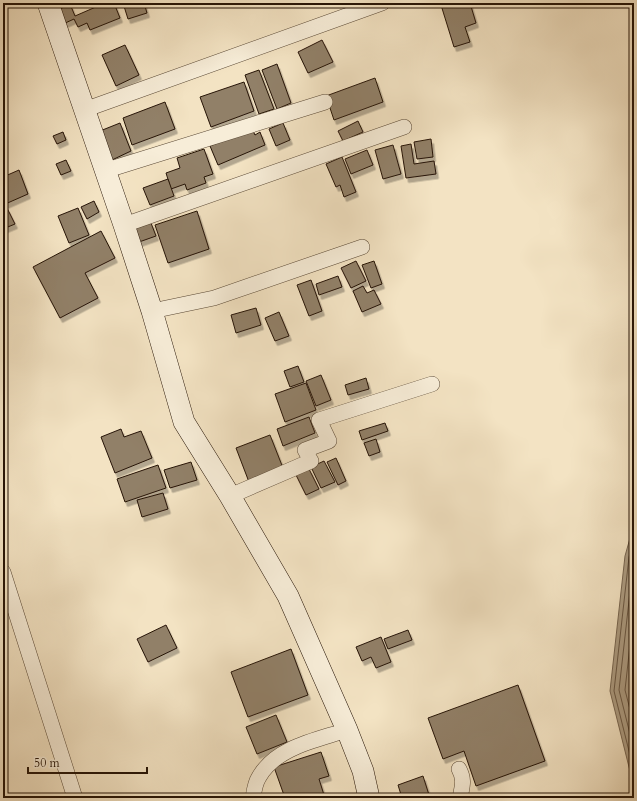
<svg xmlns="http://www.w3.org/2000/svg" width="637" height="801" font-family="Cardo,serif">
<defs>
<filter id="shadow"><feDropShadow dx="2.5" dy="4.5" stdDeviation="0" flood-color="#0004"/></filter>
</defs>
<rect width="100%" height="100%" fill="#f3e3c3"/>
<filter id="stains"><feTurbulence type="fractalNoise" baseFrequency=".005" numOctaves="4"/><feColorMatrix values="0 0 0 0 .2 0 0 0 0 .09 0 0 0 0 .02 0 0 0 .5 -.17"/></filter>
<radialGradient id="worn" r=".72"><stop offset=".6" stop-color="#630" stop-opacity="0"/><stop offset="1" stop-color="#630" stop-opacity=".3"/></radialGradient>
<polygon fill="#ad9d83" stroke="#776651" points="634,524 634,787 610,691 625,556"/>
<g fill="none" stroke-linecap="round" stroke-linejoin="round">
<g stroke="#6a5844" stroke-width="1">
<polyline points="634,538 629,557 614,691 634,771"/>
<polyline points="634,556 619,690 634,750"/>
<polyline points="634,609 625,690 634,725"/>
</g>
</g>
<g fill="#918068" stroke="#261406" filter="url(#shadow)">
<polygon points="105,3 114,3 120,18 90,30 87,23 78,27 74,19 63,24 58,10 70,4 75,16"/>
<polygon points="123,3 144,3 147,13 128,19"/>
<polygon points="446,3 470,3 476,23 465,27 470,42 454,47 441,5"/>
<polygon points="322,40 333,62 308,73 298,52"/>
<polygon points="125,45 139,75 116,86 102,55"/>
<polygon points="277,64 291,103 277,109 262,70"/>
<polygon points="259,70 274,109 259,114 245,75"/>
<polygon points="375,78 383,102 334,120 326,96"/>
<polygon points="244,82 254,111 211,127 200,97"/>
<polygon points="165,102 175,129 132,145 123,118"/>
<polygon points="358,121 363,132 343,141 338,131"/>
<polygon points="120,123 131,151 112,160 100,131"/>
<polygon points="283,123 290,140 276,146 269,129"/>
<polygon points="252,129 255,135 260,132 265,145 218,165 210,146"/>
<polygon points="63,132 66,140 57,144 53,136"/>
<polygon points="431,139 433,157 417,159 414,142"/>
<polygon points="411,144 414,164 434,161 436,174 406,178 401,146"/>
<polygon points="393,145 401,174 383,179 375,150"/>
<polygon points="204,149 213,174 204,177 206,183 187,190 185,184 171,189 166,173 180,168 177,158"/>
<polygon points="367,150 373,165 351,174 345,159"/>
<polygon points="342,157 356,192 344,197 340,185 336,187 326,164"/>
<polygon points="66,160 71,171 61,175 56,164"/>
<polygon points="19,170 28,194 3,205 3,177"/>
<polygon points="168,179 174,196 150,205 143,188"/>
<polygon points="94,201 99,212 87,219 81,207"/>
<polygon points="7,208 15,224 3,229 3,210"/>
<polygon points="78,208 89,235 69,243 58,216"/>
<polygon points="197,211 209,249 168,263 155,225"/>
<polygon points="151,223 156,236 139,242 134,229"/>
<polygon points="101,231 115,258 85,273 98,298 60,318 33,267"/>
<polygon points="356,261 366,281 351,288 341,268"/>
<polygon points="374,261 382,284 371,288 362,265"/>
<polygon points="338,276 342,287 319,295 316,284"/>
<polygon points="311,280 322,311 309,316 297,285"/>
<polygon points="363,286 367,293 374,290 381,304 362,312 353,291"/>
<polygon points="256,308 261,325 236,333 231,315"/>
<polygon points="279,312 289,336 275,341 265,318"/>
<polygon points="298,366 304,382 290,387 284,371"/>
<polygon points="321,375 331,400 316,406 306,381"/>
<polygon points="366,378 369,389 348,395 345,385"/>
<polygon points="306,383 316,410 285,422 275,394"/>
<polygon points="309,417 315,433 283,446 277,429"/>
<polygon points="385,423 388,431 362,440 359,431"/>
<polygon points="121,429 124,437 141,431 152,458 115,473 101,437"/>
<polygon points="270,435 283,468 249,482 236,448"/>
<polygon points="376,439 380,452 369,456 364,443"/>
<polygon points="336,458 346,481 338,485 327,462"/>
<polygon points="324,461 335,482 321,488 311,467"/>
<polygon points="191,462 197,480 170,488 164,470"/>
<polygon points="158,465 166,488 125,502 117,479"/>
<polygon points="309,469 319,489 306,495 296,475"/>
<polygon points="163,493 168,509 142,517 137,500"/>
<polygon points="166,625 177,648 148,662 137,639"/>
<polygon points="408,630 412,640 388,649 384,639"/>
<polygon points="381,637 391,662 376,668 371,657 362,661 356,647"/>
<polygon points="291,649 308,695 248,717 231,672"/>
<polygon points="518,685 545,761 476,786 464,751 443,759 428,718"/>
<polygon points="276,715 287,742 257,754 246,727"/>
<polygon points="321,752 329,776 319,779 324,795 315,798 285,798 274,767"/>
<polygon points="423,776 430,798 402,798 398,785"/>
</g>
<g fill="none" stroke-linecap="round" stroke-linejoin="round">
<g stroke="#594835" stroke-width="16">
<g id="street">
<polyline points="84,110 382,3"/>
<polyline points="104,171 325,102"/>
<polyline points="124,225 404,127"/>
<polyline points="152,311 214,298 362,247"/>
<polyline points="230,496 311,461 305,450 329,441 319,420 432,384"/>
<polyline points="3,572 75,798"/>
<path d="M459 769C465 780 462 787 460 798"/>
<path d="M253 798C254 791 255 783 259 777 276 747 317 740 347 730"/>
</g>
</g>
<g stroke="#261406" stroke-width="22">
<polyline id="secondary" points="48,3 124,225 152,311 184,422 230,496 288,596 347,730 363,771 369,798"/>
</g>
<use href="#street" stroke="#f7edd8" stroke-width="15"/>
<use href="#secondary" stroke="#f7edd8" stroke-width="21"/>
</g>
<rect width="637" height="801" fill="none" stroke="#f3e3c3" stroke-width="16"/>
<rect x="4" y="4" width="629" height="793" fill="none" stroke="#261406" stroke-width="2"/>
<rect x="8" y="8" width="621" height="785" fill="none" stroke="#261406"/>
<path d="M28 767v6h119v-6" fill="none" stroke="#261406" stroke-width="2"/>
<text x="34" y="767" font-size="12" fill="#261406" stroke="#f7edd8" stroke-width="3" paint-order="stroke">50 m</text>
<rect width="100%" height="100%" filter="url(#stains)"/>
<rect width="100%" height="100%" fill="url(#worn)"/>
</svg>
